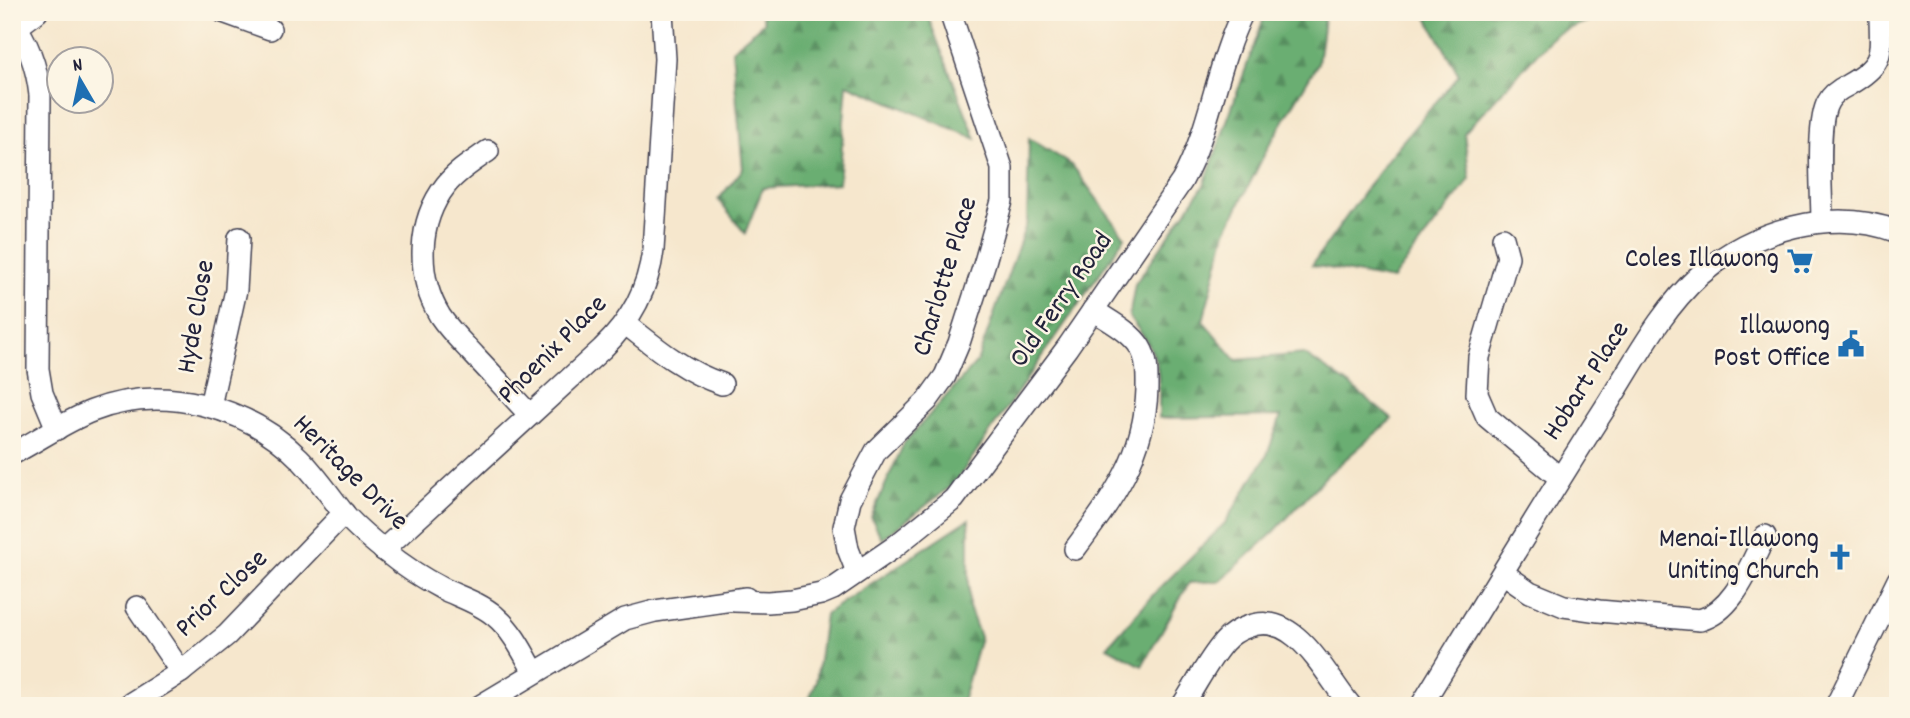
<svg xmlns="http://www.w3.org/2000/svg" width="1910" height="718" font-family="Dekko,sans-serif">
<defs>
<pattern id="forest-firs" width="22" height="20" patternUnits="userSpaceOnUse" patternTransform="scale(1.75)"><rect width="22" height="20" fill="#6aae72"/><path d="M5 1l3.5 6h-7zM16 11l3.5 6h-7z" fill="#578d5f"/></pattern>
</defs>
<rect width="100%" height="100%" fill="#fcf5e5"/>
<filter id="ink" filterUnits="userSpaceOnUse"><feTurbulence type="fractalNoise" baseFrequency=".0143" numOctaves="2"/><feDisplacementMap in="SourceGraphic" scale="14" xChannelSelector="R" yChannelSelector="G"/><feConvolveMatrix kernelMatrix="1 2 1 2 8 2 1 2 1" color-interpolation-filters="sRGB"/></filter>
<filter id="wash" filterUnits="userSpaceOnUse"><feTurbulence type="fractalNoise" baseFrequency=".00686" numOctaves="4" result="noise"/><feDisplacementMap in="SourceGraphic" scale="28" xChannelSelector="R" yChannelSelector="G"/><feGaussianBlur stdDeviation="1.57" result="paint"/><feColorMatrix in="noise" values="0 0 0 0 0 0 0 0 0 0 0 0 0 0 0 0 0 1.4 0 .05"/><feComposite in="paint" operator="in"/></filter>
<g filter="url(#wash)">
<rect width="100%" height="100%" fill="#f6e7cd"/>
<g fill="url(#forest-firs)" stroke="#466856" stroke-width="2">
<polygon points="760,12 926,12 976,139 847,84 839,183 763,188 745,233 718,200 743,169 732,50 764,22"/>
<path d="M1266 12H1325L1318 63 1267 149 1226 231 1203 321 1236 360 1304 354 1348 384 1392 419 1326 476 1274 532 1220 581 1189 583 1142 666 1107 647 1152 596 1225 523 1267 455 1281 416 1159 418C1159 367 1162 358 1129 317L1135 284 1204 185Z"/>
<polygon points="1424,12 1611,12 1555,34 1464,133 1470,179 1392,280 1312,265 1389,157 1459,75"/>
<polygon points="1029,138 1072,165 1125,237 954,484 882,539 871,517 904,443 977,362 1027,222"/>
<polygon points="969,519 969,607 980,637 961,706 876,706 865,703 855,706 806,706 816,683 825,614"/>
</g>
</g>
<g filter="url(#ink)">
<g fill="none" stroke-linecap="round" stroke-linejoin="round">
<g stroke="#424051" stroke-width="24">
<g id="minor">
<polyline points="223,12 270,29"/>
<path d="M12 21C29 43 37 68 40 95L38 369 42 393 57 429"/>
<polyline points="17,27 37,12"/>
<path d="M488 151C474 161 457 171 446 185 417 222 416 276 440 316 450 331 463 343 475 356 494 376 512 396 530 415"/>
<path d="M1822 221C1822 196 1816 122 1828 102 1832 94 1840 89 1848 85 1887 63 1880 53 1880 12"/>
<polyline points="1503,238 1508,257 1479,357 1477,394 1487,417 1560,478"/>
<path d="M626 324C656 348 685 372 722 384"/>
<polyline points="210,406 236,290 239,238"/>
<path d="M12 454C39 440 64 422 92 411 162 384 246 405 299 458 315 474 328 493 342 511 354 526 370 539 385 551 403 566 422 578 443 589 460 597 480 603 495 616 512 630 523 652 534 672"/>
<path d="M1075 549C1113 498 1145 455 1147 389 1147 375 1148 360 1140 347 1130 331 1109 321 1093 310"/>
<path d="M383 550 602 349C631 321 648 290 653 250L665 59 662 12"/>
<polyline points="857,572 848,549 844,527 850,500 876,451 927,401 945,376 959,343 985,262 1002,201 1002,168 950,12"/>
<path d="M1503 573 1530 592 1564 606 1599 611 1700 620C1734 611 1750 565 1765 536"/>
<path d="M734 601 768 602 792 600 821 594 833 589 893 548 954 499 1067 348 1182 181C1211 128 1216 66 1243 12"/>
<polyline points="137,607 181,672"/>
<polyline points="130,704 181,672 227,635 344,513"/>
<polyline points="480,706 625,619 655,611 746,598"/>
<path d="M1182 706C1196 685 1208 660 1224 642 1230 635 1238 630 1247 627 1295 607 1326 677 1351 706"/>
<path d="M1421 706C1482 606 1542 506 1605 408 1634 363 1660 311 1700 275 1752 230 1832 206 1898 232"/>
<polyline points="1836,706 1898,580"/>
</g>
</g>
<use href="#minor" stroke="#fff" stroke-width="21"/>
</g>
</g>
<defs>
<g id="supermarket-bare" transform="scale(2.1)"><path d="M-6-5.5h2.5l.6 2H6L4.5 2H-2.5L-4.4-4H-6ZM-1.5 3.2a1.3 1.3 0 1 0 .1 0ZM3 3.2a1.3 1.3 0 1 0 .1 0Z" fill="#1f6fb2" stroke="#fcf5e5" stroke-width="2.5" paint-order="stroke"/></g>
<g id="civic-bare" transform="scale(2.1)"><path d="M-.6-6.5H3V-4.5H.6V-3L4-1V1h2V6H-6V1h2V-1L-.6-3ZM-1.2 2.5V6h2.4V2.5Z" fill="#1f6fb2" stroke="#fcf5e5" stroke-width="2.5" paint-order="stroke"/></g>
<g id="church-bare" transform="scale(2.1)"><path d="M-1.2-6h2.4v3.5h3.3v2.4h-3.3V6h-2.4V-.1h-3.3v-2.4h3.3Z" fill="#1f6fb2" stroke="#fcf5e5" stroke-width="2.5" paint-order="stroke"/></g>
</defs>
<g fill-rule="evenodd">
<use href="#supermarket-bare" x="1800" y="261"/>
<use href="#civic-bare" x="1851" y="344"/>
<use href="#church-bare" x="1840" y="557"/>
</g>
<g text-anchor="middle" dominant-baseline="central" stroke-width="5" stroke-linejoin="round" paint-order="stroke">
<g font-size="28" fill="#22223b" stroke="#fcf5e5" text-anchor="end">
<text x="1779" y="261">Coles Illawong</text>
<text x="1830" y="328">Illawong<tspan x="1830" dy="32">Post Office</tspan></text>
<text x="1819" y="541">Menai-Illawong<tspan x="1819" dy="32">Uniting Church</tspan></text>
</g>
<g font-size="28" fill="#22223b" stroke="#fcf5e5">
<text transform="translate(947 277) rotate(-73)">Charlotte Place</text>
<text transform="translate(1063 301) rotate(-55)">Old Ferry Road</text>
<text transform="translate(198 317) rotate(-80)">Hyde Close</text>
<text transform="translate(554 351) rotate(-45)">Phoenix Place</text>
<text transform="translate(1588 382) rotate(-57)">Hobart Place</text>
<text transform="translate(349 474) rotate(45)">Heritage Drive</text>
<text transform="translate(223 595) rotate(-43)">Prior Close</text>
</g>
</g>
<rect width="1910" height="718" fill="none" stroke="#fcf5e5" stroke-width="42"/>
<g transform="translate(80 80) rotate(351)"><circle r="33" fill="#fcf5e5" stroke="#a5a1a1" stroke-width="2"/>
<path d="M0-5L12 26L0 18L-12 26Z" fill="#1f6fb2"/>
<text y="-10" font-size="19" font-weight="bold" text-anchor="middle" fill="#22223b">N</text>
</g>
</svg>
